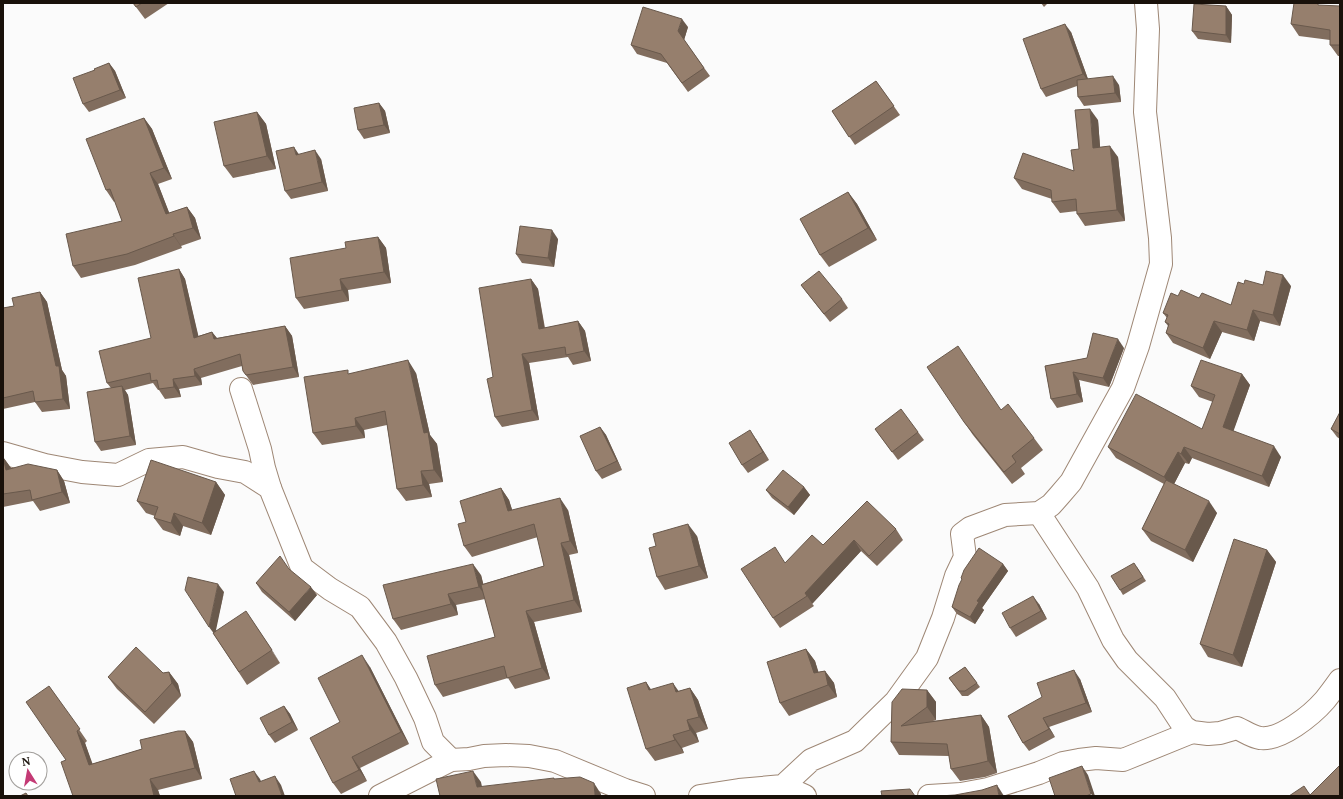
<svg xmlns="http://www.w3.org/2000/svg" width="1343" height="799" font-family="'PT Serif',serif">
<rect width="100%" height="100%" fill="#fbfbfb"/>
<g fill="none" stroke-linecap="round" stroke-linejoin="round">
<g stroke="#9e8775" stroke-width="24">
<g id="minor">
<polyline points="241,389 260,449 264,468 270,488"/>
<polyline points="3,453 45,465 82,472 118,475 149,460 183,457 218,467 245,472 270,488 302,568 330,589 360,607 386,642 406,678 425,718 433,742 451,760"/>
<path d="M1039 513 1088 588 1113 640 1127 660 1165 698 1184 727 1192 732 1208 734 1220 733 1237 728C1244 731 1252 737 1260 738 1280 741 1312 715 1325 700 1330 694 1335 687 1340 680"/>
<polyline points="783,786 805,796"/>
<polyline points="380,796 451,760 469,759 484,756 506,755 529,756 555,761 625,790 644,796"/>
<polyline points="700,796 739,790 783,786 811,760 855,741 896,701 927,658 943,618 956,576 965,557 962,534 970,528 1005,515 1039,513 1051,505 1059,496 1071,482 1123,388 1138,346 1161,264 1160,238 1145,112 1148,29 1146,3"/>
<polyline points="929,796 961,794 988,789 1039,773 1063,763 1079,760 1096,758 1123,760 1192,732"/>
</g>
</g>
<use href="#minor" stroke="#fff" stroke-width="22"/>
</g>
<g fill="#816d5e">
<polygon points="133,3 169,3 145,19"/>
<polygon points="1041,3 1048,3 1044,7"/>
<polygon points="1226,6 1232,15 1231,43 1198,39 1192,31"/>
<polygon points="1319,6 1340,6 1340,56 1338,56 1330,45 1330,40 1299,36 1291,24"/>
<polygon points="688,27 684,40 710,76 688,92 667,63 637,54 631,45"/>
<polygon points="1071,32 1088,79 1119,85 1121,102 1084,106 1078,97 1077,86 1046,97 1041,89"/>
<polygon points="109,63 115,71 126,98 89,112 83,104 95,70"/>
<polygon points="876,81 900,115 855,145 832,111"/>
<polygon points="379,103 385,111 390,133 364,139 358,130"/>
<polygon points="257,112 266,124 276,169 233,178 224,166"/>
<polygon points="144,118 152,129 172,179 158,184 169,213 187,207 195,218 201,239 181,246 182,248 135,265 81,278 73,266 122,221 115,201 114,202 106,190"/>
<polygon points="1098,120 1100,147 1118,157 1125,221 1085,226 1077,214 1077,211 1060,213 1052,202 1052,199 1022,189 1014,178 1074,171 1079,149"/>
<polygon points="321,159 328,191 291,199 285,191"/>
<polygon points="848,192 857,204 877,240 829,267 820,255"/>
<polygon points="378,237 386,248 391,283 348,290 349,301 304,309 296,298"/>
<polygon points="558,239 554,267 522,263 516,254"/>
<polygon points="179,269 185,279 198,336 212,332 217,338 285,326 292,336 299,377 253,385 243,371 242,366 201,378 202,385 179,389 181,397 165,399 159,390 158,390 153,383 125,390 128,395 136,445 101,451 95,442 111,388 107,383 151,338"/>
<polygon points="531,279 538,289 545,328 578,321 585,331 591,361 573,365 568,357 529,363 539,420 502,427 495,417 493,377"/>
<polygon points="1244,284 1291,286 1280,326 1260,321 1254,341 1222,332 1210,359 1173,343 1166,333 1168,326 1165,322 1167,318 1163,313 1178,296 1199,298 1231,305"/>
<polygon points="801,285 842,299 848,308 830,322 807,293"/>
<polygon points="40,292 47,302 62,370 66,376 70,409 42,412 35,402 3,409 3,308 14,306"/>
<polygon points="1124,348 1109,387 1079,380 1083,402 1057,408 1051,399 1045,366 1087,358"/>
<polygon points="350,373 416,373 430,435 437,444 443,482 429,484 432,497 406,501 397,489 387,425 364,430 365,438 322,445 313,433"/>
<polygon points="1242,374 1250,385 1233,431 1281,457 1269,487 1192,458 1189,464 1185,463 1174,484 1217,513 1193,562 1151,541 1142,529 1164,484 1116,458 1108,447 1202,429 1213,402 1199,397 1191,386"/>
<polygon points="1001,409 1034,438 1043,450 1021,468 1025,474 1012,484 973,435 964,422"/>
<polygon points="1340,412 1340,439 1337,437 1331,429"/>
<polygon points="600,427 606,435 622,470 602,479 596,471"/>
<polygon points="875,429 918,432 924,440 898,460"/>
<polygon points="756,439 769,460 748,473 742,465"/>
<polygon points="3,457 11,468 57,470 64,481 70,503 40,511 33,501 3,507"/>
<polygon points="216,482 225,495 211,535 183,526 180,536 163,530 154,518 155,516 146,513 137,501"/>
<polygon points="804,487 810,495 794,515 772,498 766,490"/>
<polygon points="501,488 509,500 512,510 568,510 578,553 569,555 582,612 534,622 550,679 515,689 508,678 443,697 435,685 495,637 485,599 456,605 458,615 401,630 393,619 481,575 483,584 544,566 538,537 472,557 464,546 466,522"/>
<polygon points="896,529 903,540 877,566 861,551 812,604 814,606 780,628 773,618 786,563 823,545"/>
<polygon points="697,536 708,578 665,590 657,577"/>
<polygon points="1267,550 1276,562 1242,667 1208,657 1200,644"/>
<polygon points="1003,564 1008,571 982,608 984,610 975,624 957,614 952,607 962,580 961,578"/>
<polygon points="1137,567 1146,581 1123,595 1120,590"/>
<polygon points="256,583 317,595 295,621 262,592"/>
<polygon points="224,592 215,631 254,624 280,663 247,685 213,633"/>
<polygon points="1039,604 1047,619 1016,637 1010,628"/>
<polygon points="806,649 815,661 818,672 825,671 834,683 837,697 789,716 780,703"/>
<polygon points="370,667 409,744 360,768 367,781 341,794 333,783 340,722"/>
<polygon points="965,667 980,687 968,696 962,696 949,678"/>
<polygon points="169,672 178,684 181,696 154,724 117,689 108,677 163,673"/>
<polygon points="1080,679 1092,712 1049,727 1055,737 1029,751 1023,743 1008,716"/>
<polygon points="646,682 651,690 679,691 690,688 698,700 708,729 696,733 699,742 682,748 684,753 655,761 646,749"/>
<polygon points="49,686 87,741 85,743 92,764 142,749 185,731 193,742 202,779 158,790 160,796 73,796 66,760"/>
<polygon points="927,690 936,702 936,720 933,721 981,715 989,727 997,773 985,777 960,781 951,769 949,756 899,755 891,742 892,702"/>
<polygon points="284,706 290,714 298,730 275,743 269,735"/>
</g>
<g fill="#69594c">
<polygon points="1226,6 1232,15 1231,43 1226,35"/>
<polygon points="682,19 688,27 684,40 678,31"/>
<polygon points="1065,24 1071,32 1089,82 1083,74"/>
<polygon points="109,63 115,71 126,98 120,90"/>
<polygon points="1113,76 1119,85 1121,102 1115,93"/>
<polygon points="379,103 385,111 390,133 384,125"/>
<polygon points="1090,109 1098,120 1101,159 1093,148"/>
<polygon points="257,112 266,124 276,169 267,156"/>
<polygon points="144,118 152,129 172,179 164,168"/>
<polygon points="1110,146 1118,157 1125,221 1117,210"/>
<polygon points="294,147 300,156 296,155"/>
<polygon points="315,150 321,159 328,191 322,182"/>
<polygon points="150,173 158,184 174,225 166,214"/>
<polygon points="848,192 857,204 877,240 868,228"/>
<polygon points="187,207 195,218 201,239 193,228"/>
<polygon points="552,230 558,239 554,267 548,258"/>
<polygon points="173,234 181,246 182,248 174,236"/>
<polygon points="378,237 386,248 391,283 384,272"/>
<polygon points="179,269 185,279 201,347 194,338"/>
<polygon points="1283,275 1291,286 1280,326 1273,315"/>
<polygon points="340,279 348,290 349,301 342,290"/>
<polygon points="531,279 538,289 546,338 539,329"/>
<polygon points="40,292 47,302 62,370 66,376 70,409 63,399"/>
<polygon points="1253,310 1260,321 1254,341 1247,330"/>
<polygon points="578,321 585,331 591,361 584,351"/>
<polygon points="1214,321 1222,332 1210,359 1203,348"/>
<polygon points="285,326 292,336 299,377 293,367"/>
<polygon points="212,332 219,341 214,339"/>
<polygon points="1118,339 1124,348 1109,387 1103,378"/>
<polygon points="522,354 529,363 539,420 532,410"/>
<polygon points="408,360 416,373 430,435 437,444 443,482 434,470 424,433"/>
<polygon points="194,369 201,378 202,385 195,376"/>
<polygon points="1073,372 1079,380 1083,402 1077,394"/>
<polygon points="1242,374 1250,385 1231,438 1223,427"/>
<polygon points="173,379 179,389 181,397 174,387"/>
<polygon points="122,386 128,395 136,445 130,436"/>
<polygon points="355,418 364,430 365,438 356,426"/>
<polygon points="600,427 606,435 622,470 617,461"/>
<polygon points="750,430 756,439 769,460 763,452"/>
<polygon points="1274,446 1281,457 1269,487 1262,476"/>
<polygon points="1184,447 1192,458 1189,464 1181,454"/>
<polygon points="1178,452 1185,463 1172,488 1164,477"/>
<polygon points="3,457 11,468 6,470"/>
<polygon points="57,470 64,481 70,503 62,492"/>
<polygon points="421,471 429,484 432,497 423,485"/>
<polygon points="216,482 225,495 211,535 202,523"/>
<polygon points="804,487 810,495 794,515 788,507"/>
<polygon points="501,488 509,500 516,522 508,511"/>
<polygon points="560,498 568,510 578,553 570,541"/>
<polygon points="1209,501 1217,513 1193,562 1185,550"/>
<polygon points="174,513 183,526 180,536 171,523"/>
<polygon points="688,524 697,536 708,578 699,566"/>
<polygon points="854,540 861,551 812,604 814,606 805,593"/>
<polygon points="561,543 569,555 582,612 574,600"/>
<polygon points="1267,550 1276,562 1242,667 1233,655"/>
<polygon points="473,564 481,575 487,598 479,587"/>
<polygon points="1003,564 1008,571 982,608 984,610 975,624 970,617 977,601"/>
<polygon points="218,584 224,592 215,635 209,627"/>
<polygon points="311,587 317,595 295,621 289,612"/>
<polygon points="448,594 456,605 458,615 451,604"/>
<polygon points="1033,596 1039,604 1047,619 1041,611"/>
<polygon points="246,611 254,624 280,663 272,650"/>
<polygon points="526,611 534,622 550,679 542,668"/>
<polygon points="806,649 815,661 823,686 814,673"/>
<polygon points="362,655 370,667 409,744 401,732"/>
<polygon points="1074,670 1080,679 1092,712 1086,703"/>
<polygon points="825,671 834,683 837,697 828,685"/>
<polygon points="169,672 178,684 181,696 172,683"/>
<polygon points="646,682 654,694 649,690"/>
<polygon points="673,683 682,696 676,692"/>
<polygon points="690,688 698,700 708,729 699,717"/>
<polygon points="927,690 936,702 936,720 927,707"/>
<polygon points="284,706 290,714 298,730 292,722"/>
<polygon points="981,715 989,727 997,773 988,761"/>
<polygon points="1043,718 1049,727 1055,737 1049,729"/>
<polygon points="687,720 696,733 699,742 690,730"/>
<polygon points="77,731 85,743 97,776 89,765"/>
<polygon points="185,731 193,742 202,779 195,768"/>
<polygon points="673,735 682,748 684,753 675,740"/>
<polygon points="352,757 360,768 367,781 359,770"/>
<polygon points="1082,766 1088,775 1095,796 1093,796 1091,794"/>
<polygon points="254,771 260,779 265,790 259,782"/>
<polygon points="473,771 481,782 484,796 477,787"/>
<polygon points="275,776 281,785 285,796 282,796"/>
<polygon points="150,779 158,790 160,796 154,796"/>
<polygon points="594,783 601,794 601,796 595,796"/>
<polygon points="997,785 1004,796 999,796"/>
</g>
<g fill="#967f6d" stroke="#69594c">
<polygon points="133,3 142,3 136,7"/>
<polygon points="1294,3 1318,3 1318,5 1340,6 1340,45 1330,45 1330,30 1291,24"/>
<polygon points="1194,4 1226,6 1226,35 1192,31"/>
<polygon points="643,7 682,19 678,31 704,68 682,83 661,54 631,45"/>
<polygon points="1065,24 1083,74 1041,89 1023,39"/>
<polygon points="109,63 120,90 83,104 73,78 95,70 94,69"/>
<polygon points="1113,76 1115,93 1078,97 1077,80"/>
<polygon points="876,81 894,106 849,137 832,111"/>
<polygon points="379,103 384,125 358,130 354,108"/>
<polygon points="1090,109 1093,148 1110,146 1117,210 1077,214 1076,199 1052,202 1051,190 1014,178 1023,153 1074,171 1071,150 1079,149 1075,110"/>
<polygon points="257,112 267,156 224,166 214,122"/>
<polygon points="144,118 164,168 150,173 166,214 187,207 193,228 173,234 174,236 127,254 73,266 66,234 122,221 110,189 106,190 86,139"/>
<polygon points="294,147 296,155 315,150 322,182 285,191 276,151"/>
<polygon points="848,192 868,228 820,255 800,219"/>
<polygon points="520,226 552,230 548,258 516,254"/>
<polygon points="378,237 384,272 340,279 342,290 296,298 290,258 346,248 345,242"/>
<polygon points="179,269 194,338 212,332 214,339 285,326 293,367 246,375 243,371 240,354 194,369 195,376 173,379 174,387 159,389 157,380 151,381 150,373 107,383 99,351 151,338 138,278"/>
<polygon points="819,271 842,299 824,314 801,285"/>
<polygon points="1266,271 1283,275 1273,315 1253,310 1247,330 1214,321 1203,348 1166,333 1169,324 1165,322 1168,315 1163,313 1171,293 1178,296 1181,290 1199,298 1202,293 1231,305 1238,282 1244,284 1245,280 1263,285"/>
<polygon points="531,279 539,329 578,321 584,351 566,355 565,347 522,354 532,410 495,417 487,379 493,377 479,288"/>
<polygon points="40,292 56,366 59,366 63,399 35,402 33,391 3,398 3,308 14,306 12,298"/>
<polygon points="1093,333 1118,339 1103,378 1073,372 1077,394 1051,399 1045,366 1087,358"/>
<polygon points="958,346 1001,410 1008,404 1034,438 1012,456 1016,462 1004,472 964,422 927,367"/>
<polygon points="408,360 424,433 428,432 434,470 421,471 423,485 397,489 385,411 355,418 356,426 313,433 304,377 348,370 348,374"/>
<polygon points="1201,360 1242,374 1223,427 1274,446 1262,476 1184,447 1181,454 1178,452 1164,477 1108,447 1136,394 1202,429 1215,395 1191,386"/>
<polygon points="122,386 130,436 95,442 87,392"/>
<polygon points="901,409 918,432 892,452 875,429"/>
<polygon points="1340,412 1340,434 1331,429"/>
<polygon points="600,427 617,461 596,471 580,436"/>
<polygon points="750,430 763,452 742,465 729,443"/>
<polygon points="3,457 6,470 28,464 57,470 62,492 32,500 30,490 3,494"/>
<polygon points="151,460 216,482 202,523 174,513 171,523 154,518 158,507 137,501"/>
<polygon points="783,470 804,487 788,507 766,490"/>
<polygon points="1166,480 1209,501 1185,550 1142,529"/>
<polygon points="501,488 508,511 560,498 570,541 561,543 574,600 526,611 542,668 507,678 504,666 435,685 427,656 495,637 481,585 544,566 534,524 464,546 458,524 466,522 460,501"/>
<polygon points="867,501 896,529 869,556 854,540 805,593 807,596 773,618 741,569 775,547 785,563 812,535 823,545"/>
<polygon points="688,524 699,566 657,577 649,548 656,546 653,534"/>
<polygon points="1234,539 1267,550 1233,655 1200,644"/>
<polygon points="979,548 1003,564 977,601 979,602 970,617 952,607 959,585 962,579 961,578 964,570"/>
<polygon points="280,556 289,569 311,587 289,612 256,583"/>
<polygon points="1134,563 1143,577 1120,590 1111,576"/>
<polygon points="473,564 479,587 448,594 451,604 393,619 383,585"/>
<polygon points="188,577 218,584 209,627 185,590"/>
<polygon points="1033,596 1041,611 1010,628 1002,613"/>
<polygon points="246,611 272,650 239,672 213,633"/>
<polygon points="136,647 163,673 169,672 172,683 145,712 108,677"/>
<polygon points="806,649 814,673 825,671 828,685 780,703 767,662"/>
<polygon points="362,655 401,732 352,757 359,770 333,783 310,738 340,722 318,678"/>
<polygon points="965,667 977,683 965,691 959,691 949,678"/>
<polygon points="1074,670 1086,703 1043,718 1049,729 1023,743 1008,716 1042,697 1037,683"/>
<polygon points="646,682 649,690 673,683 676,692 690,688 699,717 687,720 690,730 673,735 675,740 646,749 627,688"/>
<polygon points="49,686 80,729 77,731 89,765 142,749 140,740 178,731 185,731 195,768 150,779 154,796 73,796 61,762 66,760 26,702"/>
<polygon points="902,689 927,690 927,707 901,726 981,715 988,761 976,764 951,769 947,744 891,742 892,702"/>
<polygon points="284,706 292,722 269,735 260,718"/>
<polygon points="1340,765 1340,796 1289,796 1304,786 1310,795"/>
<polygon points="1082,766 1091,794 1086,796 1055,796 1049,778"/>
<polygon points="254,771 259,782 275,776 282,796 236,796 230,779"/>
<polygon points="473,771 477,787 554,778 554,779 580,777 594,783 595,796 440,796 436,779"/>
<polygon points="997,785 999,796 939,796 955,795 982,790"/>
<polygon points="910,789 915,796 917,796 882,796 881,791"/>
<polygon points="26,793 28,796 20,796"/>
</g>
<rect width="1343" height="799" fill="none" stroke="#19110a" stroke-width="8"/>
<g transform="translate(28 771) rotate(349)"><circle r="19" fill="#ffffff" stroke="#a3a09d"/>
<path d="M0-3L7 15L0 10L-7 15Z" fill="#c43a75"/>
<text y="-6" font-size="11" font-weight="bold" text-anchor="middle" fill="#19110a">N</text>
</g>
</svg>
